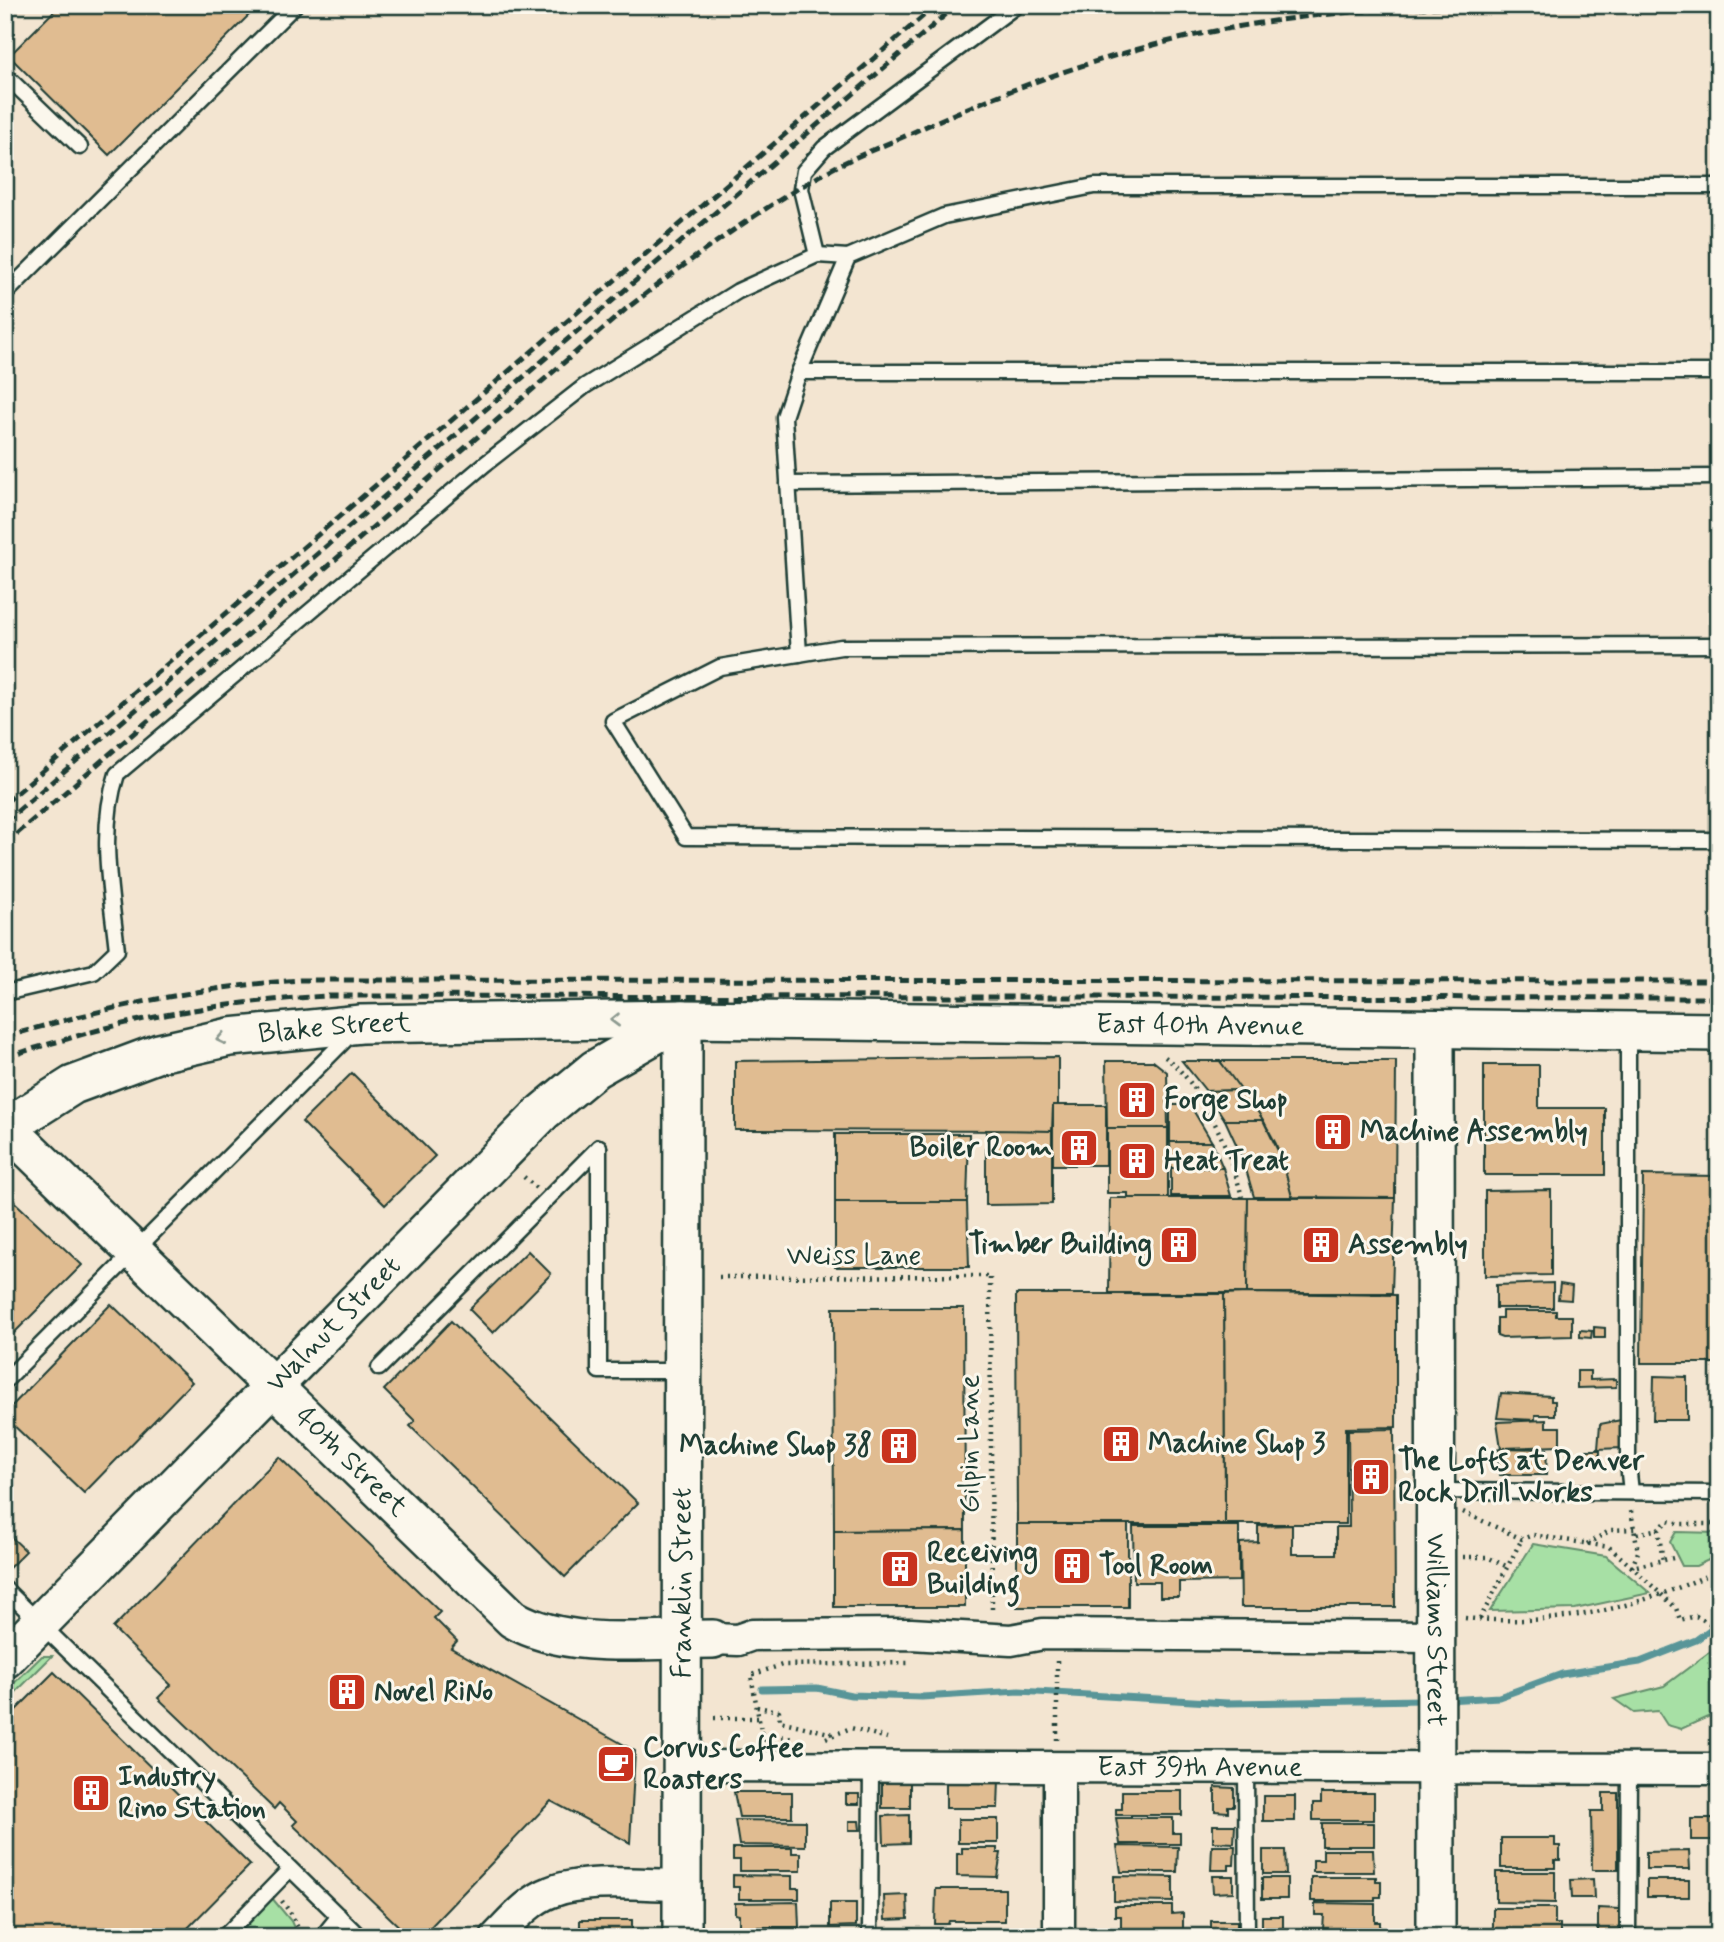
<svg xmlns="http://www.w3.org/2000/svg" width="1724" height="1942" font-family="Mynerve,sans-serif">
<rect width="100%" height="100%" fill="#f3e5d1"/>
<filter id="ink" filterUnits="userSpaceOnUse"><feTurbulence type="fractalNoise" baseFrequency=".0143" numOctaves="2"/><feDisplacementMap in="SourceGraphic" scale="14" xChannelSelector="R" yChannelSelector="G"/><feConvolveMatrix kernelMatrix="1 2 1 2 8 2 1 2 1" color-interpolation-filters="sRGB"/></filter>
<g filter="url(#ink)">
<g fill="#a7e0a5" stroke="#638e6c" stroke-width="2">
<polygon points="1676,1532 1719,1533 1719,1555 1696,1566 1682,1566 1670,1542"/>
<polygon points="1533,1544 1606,1556 1650,1593 1575,1609 1490,1611"/>
<polygon points="1719,1645 1719,1712 1681,1729 1667,1725 1658,1711 1634,1713 1614,1699 1664,1686"/>
<polygon points="42,1656 52,1656 5,1703 5,1692"/>
<polygon points="272,1898 291,1921 298,1937 232,1937"/>
</g>
<g fill="none" stroke-linecap="round" stroke-linejoin="round">
<g stroke="#599598" stroke-width="7">
<polyline points="762,1689 817,1688 851,1695 922,1697 1019,1691 1227,1703 1425,1700"/>
<polyline points="1447,1700 1499,1697 1562,1674 1640,1662 1696,1640 1719,1623"/>
</g>
</g>
<g fill="#e0bc91" stroke="#1f3d34" stroke-width="2">
<polygon points="60,5 259,5 109,155 9,56"/>
<polygon points="1058,1057 1058,1105 1053,1105 1052,1131 735,1130 735,1061"/>
<polygon points="1106,1061 1153,1061 1167,1072 1168,1128 1107,1128"/>
<polygon points="1182,1061 1220,1061 1244,1090 1206,1091"/>
<polygon points="1220,1061 1396,1061 1395,1198 1292,1197 1276,1144 1263,1120"/>
<polygon points="1484,1065 1539,1065 1539,1108 1605,1108 1605,1175 1484,1175"/>
<polygon points="352,1073 435,1156 385,1205 302,1122"/>
<polygon points="1244,1090 1263,1120 1225,1120 1206,1091"/>
<rect x="1053" y="1105" width="53" height="60"/>
<polygon points="1170,1105 1190,1105 1212,1142 1170,1142"/>
<polygon points="1225,1120 1263,1120 1282,1159 1243,1159"/>
<polygon points="1107,1128 1168,1128 1168,1198 1128,1198 1128,1193 1107,1193"/>
<polygon points="986,1130 1052,1131 1052,1204 986,1205"/>
<polygon points="835,1134 969,1134 967,1202 835,1202"/>
<polygon points="1170,1142 1212,1142 1223,1168 1171,1168"/>
<polygon points="1243,1159 1282,1159 1292,1197 1254,1197"/>
<polygon points="1171,1168 1223,1168 1231,1196 1171,1196"/>
<polygon points="1643,1175 1719,1176 1719,1363 1641,1363"/>
<polygon points="1551,1190 1551,1275 1485,1276 1485,1191"/>
<polygon points="7,1195 82,1265 5,1342 5,1196"/>
<polygon points="1110,1198 1248,1198 1247,1293 1109,1293"/>
<polygon points="1248,1198 1395,1198 1392,1293 1247,1293"/>
<polygon points="835,1202 967,1202 969,1267 835,1267"/>
<polygon points="528,1251 551,1274 493,1333 469,1309"/>
<polygon points="1553,1283 1553,1308 1496,1308 1496,1285"/>
<polygon points="1560,1284 1572,1286 1571,1300 1558,1299"/>
<polygon points="1247,1293 1396,1295 1396,1427 1346,1428 1346,1524 1225,1524 1224,1294"/>
<polygon points="1016,1294 1224,1294 1225,1524 1017,1524"/>
<polygon points="111,1304 192,1382 84,1493 5,1417 5,1413"/>
<polygon points="833,1308 964,1308 965,1530 834,1531"/>
<polygon points="1502,1311 1556,1311 1556,1316 1572,1316 1572,1336 1502,1338 1497,1336 1497,1318 1502,1318"/>
<polygon points="451,1321 638,1503 565,1577 410,1426 415,1421 384,1390"/>
<polygon points="1594,1327 1605,1328 1605,1338 1594,1338"/>
<polygon points="1580,1330 1592,1331 1591,1338 1580,1337"/>
<polygon points="1577,1371 1590,1371 1590,1380 1616,1379 1616,1387 1577,1388"/>
<polygon points="1654,1376 1687,1377 1687,1420 1653,1420"/>
<polygon points="1501,1393 1551,1396 1551,1401 1555,1401 1555,1415 1535,1415 1535,1420 1497,1418"/>
<polygon points="1546,1420 1546,1427 1560,1427 1560,1446 1501,1448 1497,1422"/>
<polygon points="1621,1420 1623,1448 1598,1449 1600,1424"/>
<polygon points="1394,1429 1395,1607 1241,1607 1240,1543 1258,1542 1258,1526 1292,1525 1292,1554 1336,1554 1336,1527 1349,1527 1348,1430"/>
<polygon points="1503,1448 1547,1449 1546,1475 1500,1475 1497,1450"/>
<rect x="1587" y="1450" width="13" height="8"/>
<polygon points="279,1457 440,1612 434,1618 457,1641 451,1648 635,1751 630,1843 551,1801 421,1937 410,1937 293,1825 297,1821 279,1803 274,1809 158,1698 171,1685 113,1628"/>
<rect x="1017" y="1524" width="111" height="83"/>
<polygon points="1133,1526 1239,1526 1239,1581 1179,1582 1179,1597 1160,1597 1160,1582 1134,1582"/>
<polygon points="965,1530 965,1607 834,1607 834,1531"/>
<polygon points="5,1531 26,1551 6,1571 5,1570"/>
<polygon points="54,1672 250,1865 179,1937 5,1937 5,1721"/>
<polygon points="946,1779 999,1779 998,1808 946,1808"/>
<rect x="882" y="1780" width="28" height="28"/>
<polygon points="1215,1787 1234,1788 1234,1806 1228,1806 1228,1812 1215,1811"/>
<polygon points="1122,1791 1182,1791 1182,1815 1116,1815 1116,1809 1122,1809"/>
<polygon points="734,1792 792,1792 792,1817 739,1817"/>
<polygon points="1321,1793 1374,1793 1374,1820 1313,1820 1313,1803 1321,1803"/>
<polygon points="1603,1793 1618,1793 1618,1870 1592,1870 1591,1811 1603,1811"/>
<rect x="846" y="1794" width="13" height="10"/>
<rect x="1263" y="1796" width="32" height="25"/>
<polygon points="909,1815 909,1843 884,1844 883,1816"/>
<polygon points="1116,1818 1173,1818 1173,1833 1180,1833 1180,1844 1120,1844"/>
<rect x="958" y="1819" width="40" height="24"/>
<polygon points="1691,1819 1719,1819 1719,1850 1718,1840 1691,1840"/>
<polygon points="735,1820 805,1821 805,1846 739,1845"/>
<polygon points="849,1821 859,1821 860,1830 849,1830"/>
<rect x="1322" y="1823" width="52" height="23"/>
<polygon points="1213,1825 1235,1825 1234,1843 1213,1842"/>
<polygon points="1501,1838 1555,1838 1555,1846 1560,1846 1560,1860 1555,1860 1555,1868 1501,1868"/>
<polygon points="1117,1846 1178,1847 1177,1872 1121,1872"/>
<polygon points="1212,1846 1235,1846 1234,1865 1229,1865 1229,1870 1211,1870"/>
<polygon points="733,1848 792,1848 792,1853 801,1853 801,1871 740,1871 740,1860 733,1860"/>
<polygon points="962,1848 997,1848 997,1853 1001,1853 997,1877 957,1876 957,1854 962,1854"/>
<polygon points="1263,1850 1285,1850 1286,1874 1263,1874"/>
<polygon points="1323,1850 1373,1850 1374,1872 1313,1872 1313,1860 1323,1860"/>
<polygon points="1689,1851 1690,1869 1646,1869 1646,1852"/>
<rect x="1716" y="1852" width="3" height="19"/>
<polygon points="1496,1872 1555,1872 1555,1903 1496,1902"/>
<polygon points="733,1875 792,1876 792,1888 799,1888 799,1899 739,1899 739,1887 733,1887"/>
<polygon points="1114,1876 1173,1877 1173,1902 1114,1901"/>
<polygon points="1212,1876 1233,1876 1233,1892 1213,1893"/>
<polygon points="1311,1877 1376,1877 1376,1881 1381,1881 1381,1897 1375,1897 1375,1901 1311,1901"/>
<rect x="1262" y="1878" width="25" height="21"/>
<polygon points="1593,1879 1594,1898 1572,1898 1571,1880"/>
<rect x="1715" y="1879" width="4" height="19"/>
<rect x="1647" y="1880" width="42" height="17"/>
<polygon points="936,1889 1005,1889 1005,1921 949,1921 948,1924 935,1924"/>
<polygon points="907,1895 908,1919 885,1920 884,1896"/>
<polygon points="798,1902 799,1927 739,1927 739,1915 735,1914 735,1903"/>
<polygon points="830,1903 856,1903 856,1926 830,1927"/>
<polygon points="1315,1903 1375,1904 1375,1922 1380,1922 1380,1929 1323,1929 1324,1915 1315,1915"/>
<rect x="1710" y="1903" width="9" height="26"/>
<polygon points="1115,1906 1172,1906 1172,1914 1183,1913 1183,1929 1121,1930 1121,1916 1115,1916"/>
<polygon points="1493,1908 1555,1908 1555,1924 1560,1924 1560,1934 1493,1934"/>
<polygon points="1598,1908 1619,1909 1619,1936 1598,1936"/>
<rect x="1262" y="1916" width="21" height="14"/>
<rect x="580" y="1920" width="52" height="17"/>
<rect x="1211" y="1921" width="26" height="11"/>
<polygon points="734,1929 791,1929 791,1935 802,1937 734,1937"/>
<rect x="887" y="1929" width="27" height="8"/>
<rect x="944" y="1930" width="58" height="7"/>
<rect x="1115" y="1932" width="71" height="5"/>
<rect x="1323" y="1932" width="51" height="5"/>
</g>
<g fill="none" stroke-linecap="round" stroke-linejoin="round">
<g stroke="#1f3d34" stroke-width="19">
<g id="service">
<polyline points="5,75 80,147"/>
<polyline points="817,255 848,257"/>
<polyline points="5,294 295,5"/>
<polyline points="799,372 1719,372"/>
<polyline points="788,484 1719,477"/>
<polyline points="1719,645 841,647 720,667 613,721 686,837 1719,840"/>
<polyline points="799,654 784,417 799,372 848,257 944,216 1094,186 1719,186"/>
<path d="M5 993 94 972 117 950C111 892 98 831 117 774L485 464 585 386 738 291 817 255 801 189 804 171 824 148 1017 5"/>
<polyline points="1628,1033 1628,1464 1631,1492"/>
<polyline points="599,1147 599,1371 682,1371"/>
<polyline points="379,1368 599,1147"/>
<polyline points="5,1381 352,1033"/>
<polyline points="1437,1491 1719,1493"/>
<polyline points="5,1589 360,1937"/>
<polyline points="1246,1768 1247,1937"/>
<polyline points="224,1937 290,1869"/>
<polyline points="322,1937 339,1916"/>
<polyline points="870,1937 871,1766"/>
<polyline points="1628,1937 1629,1768"/>
</g>
</g>
<g stroke="#1f3d34" stroke-width="35">
<g id="minor">
<polyline points="713,1639 738,1640 752,1635 911,1634 1011,1640 1043,1634 1437,1637"/>
<path id="s1" d="M682 1766 1719 1769"/>
<polyline points="1059,1768 1059,1937"/>
<path d="M496 1937C512 1921 529 1900 551 1892 586 1878 644 1885 682 1885"/>
</g>
</g>
<g stroke="#1f3d34" stroke-width="42">
<g id="tertiary">
<path id="s2" d="M1435 1030 1436 1937"/>
<path id="s3" d="M6 1127 513 1619C568 1651 651 1639 713 1639"/>
<path id="s4" d="M5 1128 73 1085 159 1053 230 1037 361 1024 683 1019 1719 1032"/>
<path id="s5" d="M5 1659 543 1112 595 1069 679 1021"/>
<path id="s6" d="M682 1937 683 1019"/>
</g>
</g>
<g stroke="#1f3d34" stroke-width="4.5" stroke-dasharray="2 5" stroke-linecap="butt">
<path d="M1165 1057C1203 1085 1231 1153 1242 1197"/>
<polyline points="524,1177 536,1188"/>
<polyline points="719,1277 990,1276 992,1611"/>
<polyline points="1631,1511 1638,1552 1632,1567 1676,1608 1680,1620 1696,1616 1719,1628"/>
<polyline points="1463,1512 1522,1539 1533,1535 1609,1547 1632,1567 1678,1557"/>
<polyline points="1658,1529 1663,1561"/>
<polyline points="1637,1534 1658,1529 1668,1521 1681,1524 1719,1524"/>
<polyline points="1587,1544 1611,1530 1635,1529"/>
<polyline points="1463,1557 1487,1557 1508,1567"/>
<path d="M1465 1618C1557 1627 1637 1609 1719 1570"/>
<polyline points="1480,1619 1522,1539"/>
<polyline points="1057,1661 1057,1743"/>
<polyline points="757,1707 779,1711 780,1721 833,1734"/>
<polyline points="714,1718 759,1718"/>
<polyline points="761,1733 791,1738"/>
<polyline points="826,1738 851,1728 887,1738"/>
<polyline points="763,1742 751,1675 782,1665 910,1663"/>
<polyline points="282,1901 292,1915 302,1937"/>
<polyline points="266,1937 302,1936"/>
</g>
<use href="#service" stroke="#fbf7ec" stroke-width="14"/>
<use href="#minor" stroke="#fbf7ec" stroke-width="30"/>
<use href="#tertiary" stroke="#fbf7ec" stroke-width="37"/>
<g stroke="#1f3d34" stroke-width="5" stroke-dasharray="10 5" stroke-linecap="butt">
<polyline points="5,803 936,5"/>
<polyline points="5,822 957,5"/>
<path d="M5 844 626 309C688 261 754 213 823 174 848 159 876 149 903 137 1036 74 1175 30 1321 15 1453 1 1587 7 1719 7"/>
<path d="M5 1037C103 1008 198 987 300 980L1719 981"/>
<path d="M5 1059C25 1050 46 1045 67 1039 152 1013 239 1001 327 996L1719 998"/>
</g>
</g>
<defs><path id="oneway-chevron" d="M-2-3.5L2.5 0L-2 3.5" fill="none" stroke-width="1.6" stroke-linecap="round" stroke-linejoin="round" transform="scale(1.75)"/></defs>
<g stroke="#8d9a90">
<use href="#oneway-chevron" transform="translate(615 1020) rotate(179)"/>
<use href="#oneway-chevron" transform="translate(221 1039) rotate(168)"/>
</g>
</g>
<defs>
<g id="building-square" transform="scale(2.0125)"><rect x="-9" y="-9" width="18" height="18" rx="4" fill="#c8321e" stroke="#fbf7ec"/><path d="M-4-6H4V6H1V3H-1V6H-4ZM-2.5-4.3h1.7v1.8h-1.7ZM.8-4.3h1.7v1.8H.8ZM-2.5-1h1.7V.8h-1.7ZM.8-1h1.7V.8H.8Z" fill="#fff"/></g>
<g id="cafe-square" transform="scale(2.0125)"><rect x="-9" y="-9" width="18" height="18" rx="4" fill="#c8321e" stroke="#fbf7ec"/><path d="M-5.5-4.5H6V0H3Q3 3.5 0 3.5H-2.5Q-5.5 3.5-5.5 0ZM3-3.2v2h1.7v-2ZM-6 4.5H4V6H-6Z" fill="#fff"/></g>
</defs>
<g fill-rule="evenodd">
<use href="#building-square" x="1137" y="1100"/>
<use href="#building-square" x="1333" y="1132"/>
<use href="#building-square" x="1079" y="1148"/>
<use href="#building-square" x="1137" y="1161"/>
<use href="#building-square" x="1179" y="1245"/>
<use href="#building-square" x="1321" y="1245"/>
<use href="#building-square" x="1121" y="1444"/>
<use href="#building-square" x="899" y="1446"/>
<use href="#building-square" x="1371" y="1477"/>
<use href="#building-square" x="1072" y="1566"/>
<use href="#building-square" x="900" y="1569"/>
<use href="#building-square" x="347" y="1692"/>
<use href="#cafe-square" x="616" y="1764"/>
<use href="#building-square" x="91" y="1793"/>
</g>
<g text-anchor="middle" dominant-baseline="central" stroke-width="6" stroke-linejoin="round" paint-order="stroke">
<g font-size="28" fill="#1f3d34" stroke="#fbf7ec">
<text stroke="none"><textPath href="#s4" startOffset="1216">East 40th Avenue</textPath></text>
<text stroke="none"><textPath href="#s4" startOffset="350">Blake Street</textPath></text>
<text x="854" y="1256">Weiss Lane</text>
<text stroke="none"><textPath href="#s5" startOffset="469">Walnut Street</textPath></text>
<text transform="translate(970 1444) rotate(-90)">Gilpin Lane</text>
<text stroke="none"><textPath href="#s3" startOffset="481">40th Street</textPath></text>
<text stroke="none"><textPath href="#s6" startOffset="354">Franklin Street</textPath></text>
<text stroke="none"><textPath href="#s2" startOffset="600">Williams Street</textPath></text>
<text stroke="none"><textPath href="#s1" startOffset="518">East 39th Avenue</textPath></text>
</g>
<g font-size="28" font-weight="bold" fill="#1f3d34" stroke="#fbf7ec" text-anchor="start">
<text x="1164" y="1100">Forge Shop</text>
<text x="1360" y="1132">Machine Assembly</text>
<text x="1052" y="1148" text-anchor="end">Boiler Room</text>
<text x="1164" y="1161">Heat Treat</text>
<text x="1152" y="1245" text-anchor="end">Timber Building</text>
<text x="1348" y="1245">Assembly</text>
<text x="1148" y="1444">Machine Shop 3</text>
<text x="872" y="1446" text-anchor="end">Machine Shop 38</text>
<text x="1398" y="1461">The Lofts at Denver<tspan x="1398" dy="32">Rock Drill Works</tspan></text>
<text x="927" y="1553">Receiving<tspan x="927" dy="32">Building</tspan></text>
<text x="1099" y="1566">Tool Room</text>
<text x="374" y="1692">Novel RiNo</text>
<text x="643" y="1748">Corvus Coffee<tspan x="643" dy="32">Roasters</tspan></text>
<text x="118" y="1777">Industry<tspan x="118" dy="32">Rino Station</tspan></text>
</g>
</g>
<rect width="1724" height="1942" fill="none" stroke="#fbf7ec" stroke-width="28"/>
<rect x="14" y="14" width="1696" height="1914" fill="none" stroke="#1f3d34" stroke-width="2.5" filter="url(#ink)"/>
</svg>
